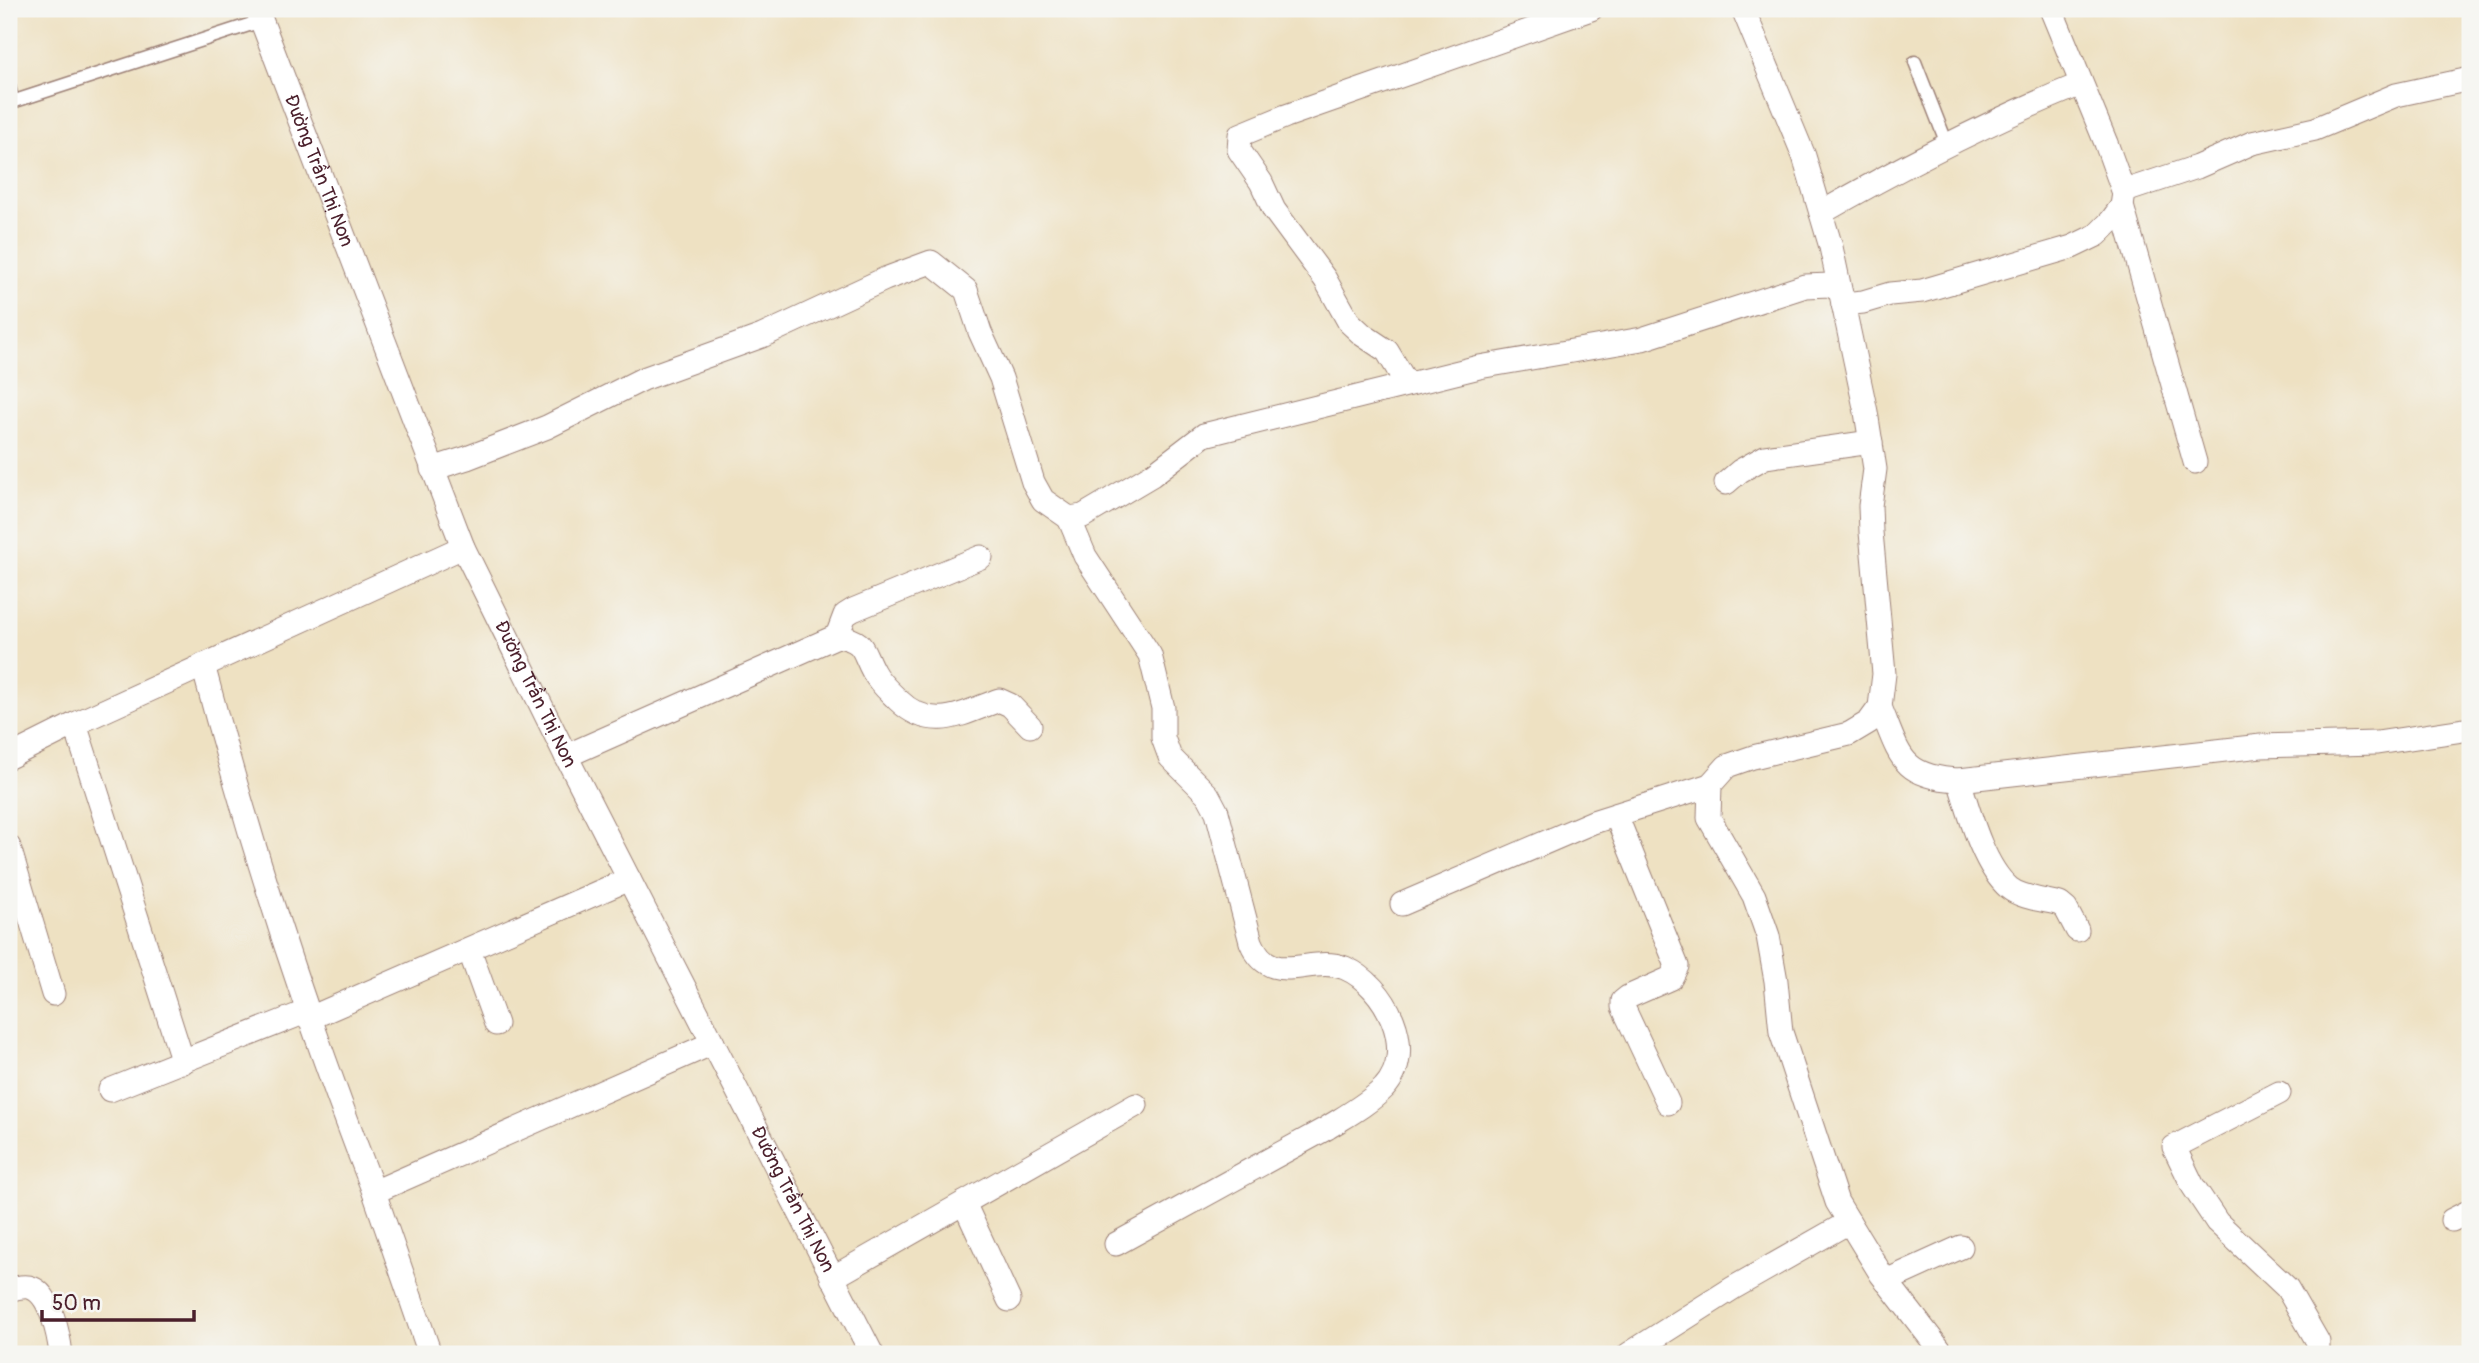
<svg xmlns="http://www.w3.org/2000/svg" width="2479" height="1363" font-family="Pangolin,sans-serif">
<rect width="100%" height="100%" fill="#f6f6f2"/>
<filter id="ink" filterUnits="userSpaceOnUse"><feTurbulence type="fractalNoise" baseFrequency=".0143" numOctaves="2"/><feDisplacementMap in="SourceGraphic" scale="14" xChannelSelector="R" yChannelSelector="G"/><feConvolveMatrix kernelMatrix="1 2 1 2 8 2 1 2 1" color-interpolation-filters="sRGB"/></filter>
<filter id="wash" filterUnits="userSpaceOnUse"><feTurbulence type="fractalNoise" baseFrequency=".00686" numOctaves="4" result="noise"/><feDisplacementMap in="SourceGraphic" scale="28" xChannelSelector="R" yChannelSelector="G"/><feGaussianBlur stdDeviation="1.57" result="paint"/><feColorMatrix in="noise" values="0 0 0 0 0 0 0 0 0 0 0 0 0 0 0 0 0 1.4 0 .05"/><feComposite in="paint" operator="in"/></filter>
<g filter="url(#wash)">
<rect width="100%" height="100%" fill="#eee1c2"/>
</g>
<g filter="url(#ink)">
<g fill="none" stroke-linecap="round" stroke-linejoin="round">
<g stroke="#9c8076" stroke-width="15">
<g id="lane">
<polyline points="1915,62 1947,144"/>
<polyline points="9,86 13,102"/>
<polyline points="9,103 261,21"/>
</g>
</g>
<g stroke="#9c8076" stroke-width="25">
<g id="street">
<path id="s1" d="M257 9 463 547 566 756 872 1354"/>
<polyline points="1743,9 1804,156 1831,247 1866,412 1875,469 1870,506 1871,532 1884,674 1880,707 1869,722 1849,734 1753,757 1727,766 1710,785 1709,818 1754,896 1768,936 1776,981 1781,1032 1837,1202 1881,1274 1943,1354"/>
<polyline points="2051,9 2106,143 2124,193"/>
<polyline points="2122,206 2195,462"/>
<path d="M1821 213C1906 164 1990 121 2081 84"/>
<polyline points="1843,304 1863,302 1890,294 1922,291 2072,247 2097,235 2111,221 2122,206 2124,193 2131,189 2197,167 2252,143 2315,129 2396,95 2470,79"/>
<polyline points="1407,384 1387,351 1363,335 1349,322 1325,279 1274,210 1261,182 1239,150 1240,135 1286,116 1591,9"/>
<polyline points="432,469 467,458 547,427 643,379 762,336 885,279 931,262 966,290 980,332 1001,378 1033,482 1043,500 1069,518 1083,516 1152,475 1204,435 1479,367 1642,339 1805,286 1830,285 1840,291"/>
<polyline points="1726,483 1740,471 1765,457 1871,442"/>
<path d="M1069 518 1085 556 1150 655 1163 708V738L1170 757 1208 795 1217 812 1251 942C1271 990 1310 954 1345 968 1385 985 1419 1050 1384 1088 1368 1104 1346 1116 1327 1128L1116 1244"/>
<path d="M837 636C866 641 861 649 873 671 879 683 889 691 898 700 932 733 961 714 999 700L1010 705 1030 726"/>
<path d="M203 665C250 844 307 1020 374 1192L713 1043"/>
<path d="M1880 707C1900 755 1900 777 1959 780L2261 746 2377 743 2470 729"/>
<polyline points="75,724 183,1062"/>
<polyline points="566,756 837,636 845,615 853,610 981,557"/>
<polyline points="9,757 75,724 463,547"/>
<path d="M1959 780C1969 812 1983 866 2009 888 2021 898 2045 900 2060 904L2066 909 2077 930"/>
<polyline points="1616,815 1677,966 1671,978 1628,997 1623,1001 1623,1007 1668,1103"/>
<polyline points="9,847 53,994"/>
<polyline points="1402,904 1593,822 1710,785"/>
<polyline points="469,949 496,1024"/>
<polyline points="310,1018 629,879"/>
<polyline points="110,1090 308,1011"/>
<polyline points="2279,1093 2174,1147 2193,1186 2217,1222 2287,1288 2318,1342 2318,1354"/>
<polyline points="374,1192 430,1354"/>
<polyline points="964,1203 1009,1300"/>
<polyline points="2452,1220 2470,1211"/>
<polyline points="832,1278 1136,1105"/>
<polyline points="1886,1281 1961,1247"/>
<path d="M9 1290C16 1288 25 1285 32 1288 51 1295 59 1337 61 1354"/>
<polyline points="1629,1354 1733,1288 1849,1222"/>
</g>
</g>
<use href="#lane" stroke="#fff" stroke-width="12"/>
<use href="#street" stroke="#fff" stroke-width="23"/>
</g>
</g>
<g text-anchor="middle" dominant-baseline="central" stroke-width="5" stroke-linejoin="round" paint-order="stroke">
<g font-size="19" fill="#4a1f2b" stroke="#f6f6f2">
<text stroke="none"><textPath href="#s1" startOffset="173">Đường Trần Thị Non</textPath></text>
<text stroke="none"><textPath href="#s1" startOffset="740">Đường Trần Thị Non</textPath></text>
<text stroke="none"><textPath href="#s1" startOffset="1307">Đường Trần Thị Non</textPath></text>
</g>
</g>
<rect width="2479" height="1363" fill="none" stroke="#f6f6f2" stroke-width="35"/>
<path d="M42 1310v10h152v-10" fill="none" stroke="#4a1f2b" stroke-width="3.5"/>
<text x="52" y="1310" font-size="21" fill="#4a1f2b" stroke="#f6f6f2" stroke-width="5" paint-order="stroke">50 m</text>
</svg>
